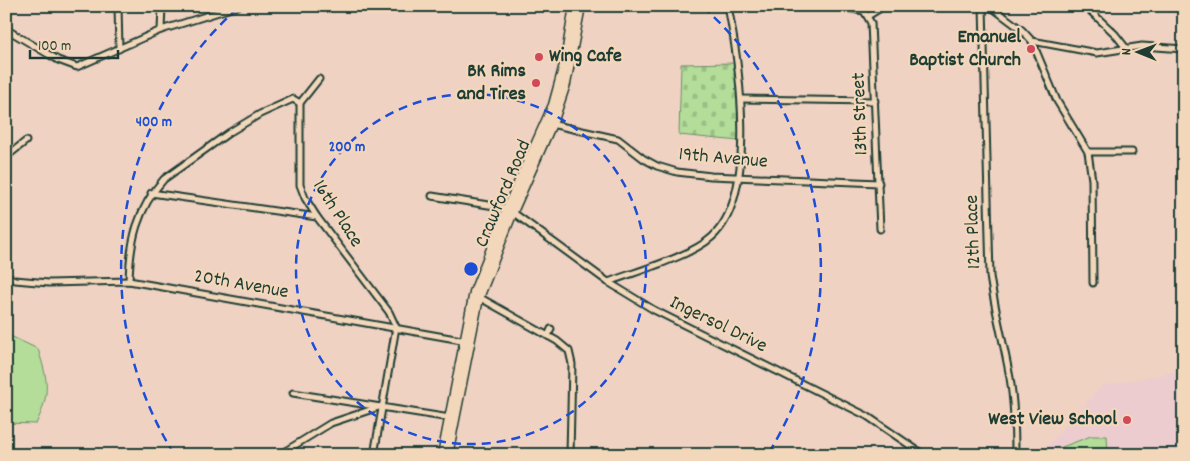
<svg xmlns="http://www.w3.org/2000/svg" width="1190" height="461" font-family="Dekko,sans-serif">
<defs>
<pattern id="cemetery-stones" width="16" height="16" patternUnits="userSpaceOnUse" patternTransform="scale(1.25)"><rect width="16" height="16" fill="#b4dd9a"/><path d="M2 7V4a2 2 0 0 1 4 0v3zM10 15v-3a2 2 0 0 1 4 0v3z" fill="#9abf85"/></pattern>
</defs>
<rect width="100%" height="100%" fill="#f0d2c3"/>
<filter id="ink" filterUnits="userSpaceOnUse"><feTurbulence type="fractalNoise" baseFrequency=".02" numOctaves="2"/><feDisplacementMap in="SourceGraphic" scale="10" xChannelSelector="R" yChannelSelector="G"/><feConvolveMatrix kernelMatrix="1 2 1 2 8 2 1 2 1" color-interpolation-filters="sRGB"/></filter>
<g filter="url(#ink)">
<polygon fill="#ecccce" points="1184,370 1184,455 1039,455 1102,386"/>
<polygon fill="url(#cemetery-stones)" stroke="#6a8d67" points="735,63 739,141 679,135 681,64"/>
<g fill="#b4dd9a" stroke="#6a8d67">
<path d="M6 334 38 349C48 381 51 392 36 424L6 423Z"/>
<polygon points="1091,436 1107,436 1108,455 1053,455 1062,447"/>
</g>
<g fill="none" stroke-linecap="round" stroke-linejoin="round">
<g stroke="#1f3d34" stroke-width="9">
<g id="street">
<polyline points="118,6 119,49"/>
<polyline points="834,6 864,11 871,23 880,229"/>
<path d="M983 6 990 276C995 311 1004 344 1010 378 1014 403 1015 429 1015 455"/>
<polyline points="990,6 1022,30 1032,41 1097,53 1142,46 1184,49"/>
<polyline points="1085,6 1115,34 1126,48"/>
<polyline points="868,16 884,6"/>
<polyline points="6,29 58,60 77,67 161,30 238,6"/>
<polyline points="161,30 162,6"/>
<polyline points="1032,41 1057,101 1088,152 1092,180 1093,283"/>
<polyline points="319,79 300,103 300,185 305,198 317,217 389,312 396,327 374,455"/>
<polyline points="741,99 875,101"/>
<polyline points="551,124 618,139 644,159 657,166 677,172 711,176 879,183"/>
<polyline points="1088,152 1132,152"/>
<polyline points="6,157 26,141"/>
<polyline points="151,193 317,217"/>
<polyline points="432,196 507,208 608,282 654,310 867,416 924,455"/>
<polyline points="6,276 15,280 49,283 129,281 467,341"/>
<path d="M129 281C130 241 137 209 164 179L230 132 260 114 293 99 300 103"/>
<path d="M608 282C637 271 690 257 712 237 759 195 739 63 728 6"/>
<polyline points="477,296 557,341 569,351 572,364 570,455"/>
<polyline points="548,336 551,329"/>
<polyline points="293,393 450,418"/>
<polyline points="279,455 331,423 382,406"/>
</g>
</g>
<g stroke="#1f3d34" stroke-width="11">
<g id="primary">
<polyline points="442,455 474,292 507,208 553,105 565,61 574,6"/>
<polyline points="448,455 479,298 513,212 555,117 566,84 581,6"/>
</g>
</g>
<use href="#street" stroke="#f3d7ba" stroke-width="5"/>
<use href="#primary" stroke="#f3d7ba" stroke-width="8"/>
</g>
</g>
<g fill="none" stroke="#1d4ed8" stroke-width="2.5" stroke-dasharray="9 6">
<circle cx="471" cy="269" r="175"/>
<path d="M174 454A350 350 0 0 1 239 7M703 7A350 350 0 0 1 768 454"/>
</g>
<g fill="#d1495b" stroke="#f3d7ba" stroke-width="2">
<circle cx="1031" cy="49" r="5"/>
<circle cx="539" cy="57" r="5"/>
<circle cx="536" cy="83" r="5"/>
<circle cx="1127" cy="420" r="5"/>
</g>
<g text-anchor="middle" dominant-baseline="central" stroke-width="4.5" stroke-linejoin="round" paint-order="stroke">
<g font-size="20" font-weight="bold" fill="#1f3d34" stroke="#f3d7ba" text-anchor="end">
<text x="1021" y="38">Emanuel<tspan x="1021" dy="23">Baptist Church</tspan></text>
<text x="549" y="57" text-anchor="start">Wing Cafe</text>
<text x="526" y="72">BK Rims<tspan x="526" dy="23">and Tires</tspan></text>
<text x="1117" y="420">West View School</text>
</g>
<g font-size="20" fill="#1f3d34" stroke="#f3d7ba">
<text transform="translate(861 114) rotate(-92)">13th Street</text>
<text transform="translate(723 159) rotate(5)">19th Avenue</text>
<text transform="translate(504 194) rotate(-67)">Crawford Road</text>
<text transform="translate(337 214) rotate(57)">16th Place</text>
<text transform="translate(974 232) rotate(-92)">12th Place</text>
<text transform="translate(241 285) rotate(10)">20th Avenue</text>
<text transform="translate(718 325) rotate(26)">Ingersol Drive</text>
</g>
</g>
<circle cx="471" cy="269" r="8" fill="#1d4ed8" stroke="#f3d7ba" stroke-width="2.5"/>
<g font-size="15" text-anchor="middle" font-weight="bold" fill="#1d4ed8" stroke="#f3d7ba" stroke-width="4.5" stroke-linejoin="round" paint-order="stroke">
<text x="154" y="126">400 m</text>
<text x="347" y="151">200 m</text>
</g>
<rect width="1190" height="461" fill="none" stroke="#f3d7ba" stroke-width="25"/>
<rect x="12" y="12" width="1165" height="436" fill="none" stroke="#1f3d34" stroke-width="2" filter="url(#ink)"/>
<g transform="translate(1138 52) rotate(271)" stroke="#f3d7ba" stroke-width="4" paint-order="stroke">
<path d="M0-4L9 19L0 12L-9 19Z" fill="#1f3d34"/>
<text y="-8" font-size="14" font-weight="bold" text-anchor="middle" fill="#1f3d34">N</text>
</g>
<path d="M30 50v8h88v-8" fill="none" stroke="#1f3d34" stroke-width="2.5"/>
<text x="38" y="50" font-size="15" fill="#1f3d34" stroke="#f3d7ba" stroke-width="4" paint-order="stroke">100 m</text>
</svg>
